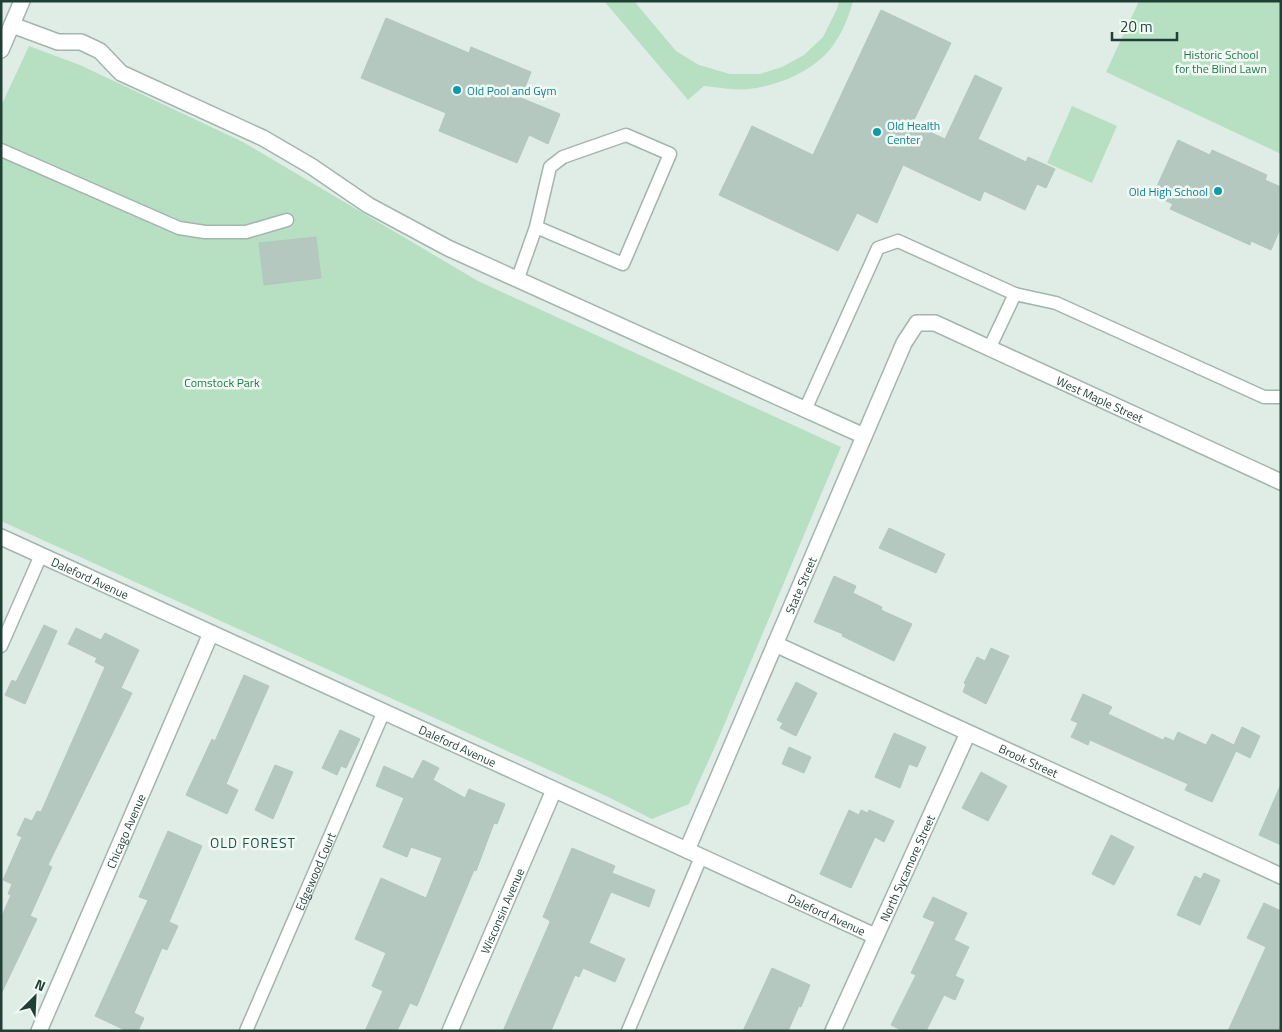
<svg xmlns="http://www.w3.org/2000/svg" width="1282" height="1032" font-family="'Titillium Web',sans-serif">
<rect width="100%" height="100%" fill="#e0ede7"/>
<g fill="#b7e0c3">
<path d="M604 1H634L676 51 699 65 730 74H760L782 67 804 55 823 37 837 9 839 1H853C848 20 839 41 825 55 806 74 776 86 749 89 735 91 718 87 704 86L688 100Z"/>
<polygon points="1139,1 1281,1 1281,154 1106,72"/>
<polygon points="29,46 80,65 243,142 478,281 841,447 717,742 689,804 652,819 606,796 1,521 1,106"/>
<polygon points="1072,106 1117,126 1092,183 1047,163"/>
</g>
<g fill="#b5c8c0" stroke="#b2c7bf">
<polygon points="881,10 951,43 912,124 945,139 975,75 1002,88 978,139 1026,162 1028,157 1055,169 1046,188 1037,184 1025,210 984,191 980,201 903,165 877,223 857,213 838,251 719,195 752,126 813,155"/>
<polygon points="386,18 469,53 471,47 531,72 521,98 560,114 548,144 529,135 517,163 439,131 446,113 361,78"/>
<polygon points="1178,140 1210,155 1212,150 1267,175 1265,180 1281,187 1281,227 1271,250 1251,241 1250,245 1170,209 1173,204 1153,195"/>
<polygon points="316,237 321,278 264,285 259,243"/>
<polygon points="889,528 945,554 936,573 879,548"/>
<polygon points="834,576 856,586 853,593 882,607 881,610 912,624 894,661 842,636 843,634 814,622"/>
<polygon points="44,625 57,631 25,704 5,695 12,680 16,682"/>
<polygon points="76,628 101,640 105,633 139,650 121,688 132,693 48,865 52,867 30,916 37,919 1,994 1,918 11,895 8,894 12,884 3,880 22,837 17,835 25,818 32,821 37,811 41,812 105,667 95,662 97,658 68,644"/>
<polygon points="991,648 1009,656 986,704 963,692 966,684 964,683 977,657 985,661"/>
<polygon points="244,675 269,686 226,784 238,790 227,814 186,795 212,739 215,741"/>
<polygon points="796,682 817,693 796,736 780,728 783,723 777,720"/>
<polygon points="1083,694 1112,707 1108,714 1163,740 1165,737 1174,741 1178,732 1206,745 1212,734 1234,745 1242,727 1260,736 1250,758 1236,751 1212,802 1185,790 1188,784 1090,740 1088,745 1071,737 1078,723 1071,720"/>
<polygon points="340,730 360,739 346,768 341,766 337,775 322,768"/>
<polygon points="894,733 926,747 917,767 909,764 900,788 875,777"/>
<polygon points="789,747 811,757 804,773 782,764"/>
<polygon points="423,760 439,768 433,780 465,798 469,789 505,804 497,824 494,823 476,871 474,870 417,1006 410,1003 397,1031 365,1031 383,991 372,986 386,953 355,939 381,878 426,898 442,858 411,847 407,857 383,847 404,798 376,786 384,766 413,779"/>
<polygon points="275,765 293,772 273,819 255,810"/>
<polygon points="981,772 1007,786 988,821 962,808"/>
<polygon points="1281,784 1281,845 1259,835"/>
<polygon points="849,810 859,815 861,810 868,813 869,810 894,821 884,842 875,837 851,888 820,874"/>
<polygon points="168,831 202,846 169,922 178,926 167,950 162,948 134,1013 144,1018 138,1031 127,1031 95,1016 148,900 139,897"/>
<polygon points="1111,835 1134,847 1114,885 1092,874"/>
<polygon points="572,848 615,866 612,873 655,890 649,907 611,892 589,943 625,959 615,982 583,968 579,977 575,975 551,1031 503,1031 550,922 549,920 543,917"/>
<polygon points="1204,873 1220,880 1200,925 1177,915 1195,876 1201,879"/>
<polygon points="933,897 967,913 954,940 969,947 955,976 964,980 955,1000 944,995 926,1031 903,1031 891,1025 916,975 911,973 935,922 923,917"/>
<polygon points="1264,903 1281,911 1281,1031 1228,1031 1266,947 1247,938"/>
<polygon points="772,968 810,985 801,1007 799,1006 788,1031 743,1031"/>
</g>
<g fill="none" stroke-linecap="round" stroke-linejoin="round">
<g stroke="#a2b5af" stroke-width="15">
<g id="service">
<polyline points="1,150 179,228 205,232 246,232 287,220"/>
<polyline points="518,278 536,227 550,167 563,157 626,135 670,154 623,264 536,227"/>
<polyline points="989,349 1015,294"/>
<polyline points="805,410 878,248 898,241 1015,294 1056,303 1264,397 1281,397"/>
<polyline points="1,646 41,555"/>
<path id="s1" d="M246 1031 384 711"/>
<polyline points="628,1031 701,857"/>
</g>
</g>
<g stroke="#a2b5af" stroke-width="18">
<g id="minor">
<polyline points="12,25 58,42 81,42 100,51 121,73 263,138 311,166 368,205 448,248 864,436"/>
<polyline points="1,50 22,1"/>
<path id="s2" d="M1 537 875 936"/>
<path id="s3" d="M775 644 1281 876"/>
<path id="s4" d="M687 850 904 343 917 323H935L1281 482"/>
<path id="s5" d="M39 1031 211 633"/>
<path id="s6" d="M450 1031 554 790"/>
<path id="s7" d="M833 1031 968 733"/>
</g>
</g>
<use href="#service" stroke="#fff" stroke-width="12"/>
<use href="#minor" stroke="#fff" stroke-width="15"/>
</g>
<g fill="#0f9aa8" stroke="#f1f9f5" stroke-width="2">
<circle cx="457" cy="90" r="5"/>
<circle cx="877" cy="132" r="5"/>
<circle cx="1218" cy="191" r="5"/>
</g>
<g text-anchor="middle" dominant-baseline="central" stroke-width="5" stroke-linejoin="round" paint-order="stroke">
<g font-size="12" fill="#257948" stroke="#f1f9f5">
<text x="1221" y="54">Historic School<tspan x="1221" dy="14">for the Blind Lawn</tspan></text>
<text x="222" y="382">Comstock Park</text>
</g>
<g font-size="12" fill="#0d838f" stroke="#f1f9f5" text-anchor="start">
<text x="467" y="90">Old Pool and Gym</text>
<text x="887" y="125">Old Health<tspan x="887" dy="14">Center</tspan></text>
<text x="1208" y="191" text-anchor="end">Old High School</text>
</g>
<g font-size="12" fill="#1f3f37" stroke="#f1f9f5">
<text stroke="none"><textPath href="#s4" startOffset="775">West Maple Street</textPath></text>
<text stroke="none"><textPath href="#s2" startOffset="98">Daleford Avenue</textPath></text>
<text stroke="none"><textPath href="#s4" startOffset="288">State Street</textPath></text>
<text stroke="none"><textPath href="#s2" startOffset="502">Daleford Avenue</textPath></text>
<text stroke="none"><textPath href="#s3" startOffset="279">Brook Street</textPath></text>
<text stroke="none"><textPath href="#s5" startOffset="218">Chicago Avenue</textPath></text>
<text stroke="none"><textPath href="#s7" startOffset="179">North Sycamore Street</textPath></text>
<text stroke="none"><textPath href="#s1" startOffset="174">Edgewood Court</textPath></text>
<text stroke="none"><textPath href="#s6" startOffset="131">Wisconsin Avenue</textPath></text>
<text stroke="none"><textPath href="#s2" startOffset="908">Daleford Avenue</textPath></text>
</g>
<g font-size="14" letter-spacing="1" fill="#195346" stroke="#f1f9f5">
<text x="253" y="842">OLD FOREST</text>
</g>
</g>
<rect width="1282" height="1032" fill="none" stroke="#1f3f37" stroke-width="5"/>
<g transform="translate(35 997) rotate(24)" stroke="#f1f9f5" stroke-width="4" paint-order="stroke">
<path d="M0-4L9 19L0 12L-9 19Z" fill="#1f3f37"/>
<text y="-8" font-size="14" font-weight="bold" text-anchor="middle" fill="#1f3f37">N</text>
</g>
<path d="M1112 32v8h65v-8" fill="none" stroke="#1f3f37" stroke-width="2.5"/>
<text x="1120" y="32" font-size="15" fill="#1f3f37" stroke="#f1f9f5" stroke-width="4" paint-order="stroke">20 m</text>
</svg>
